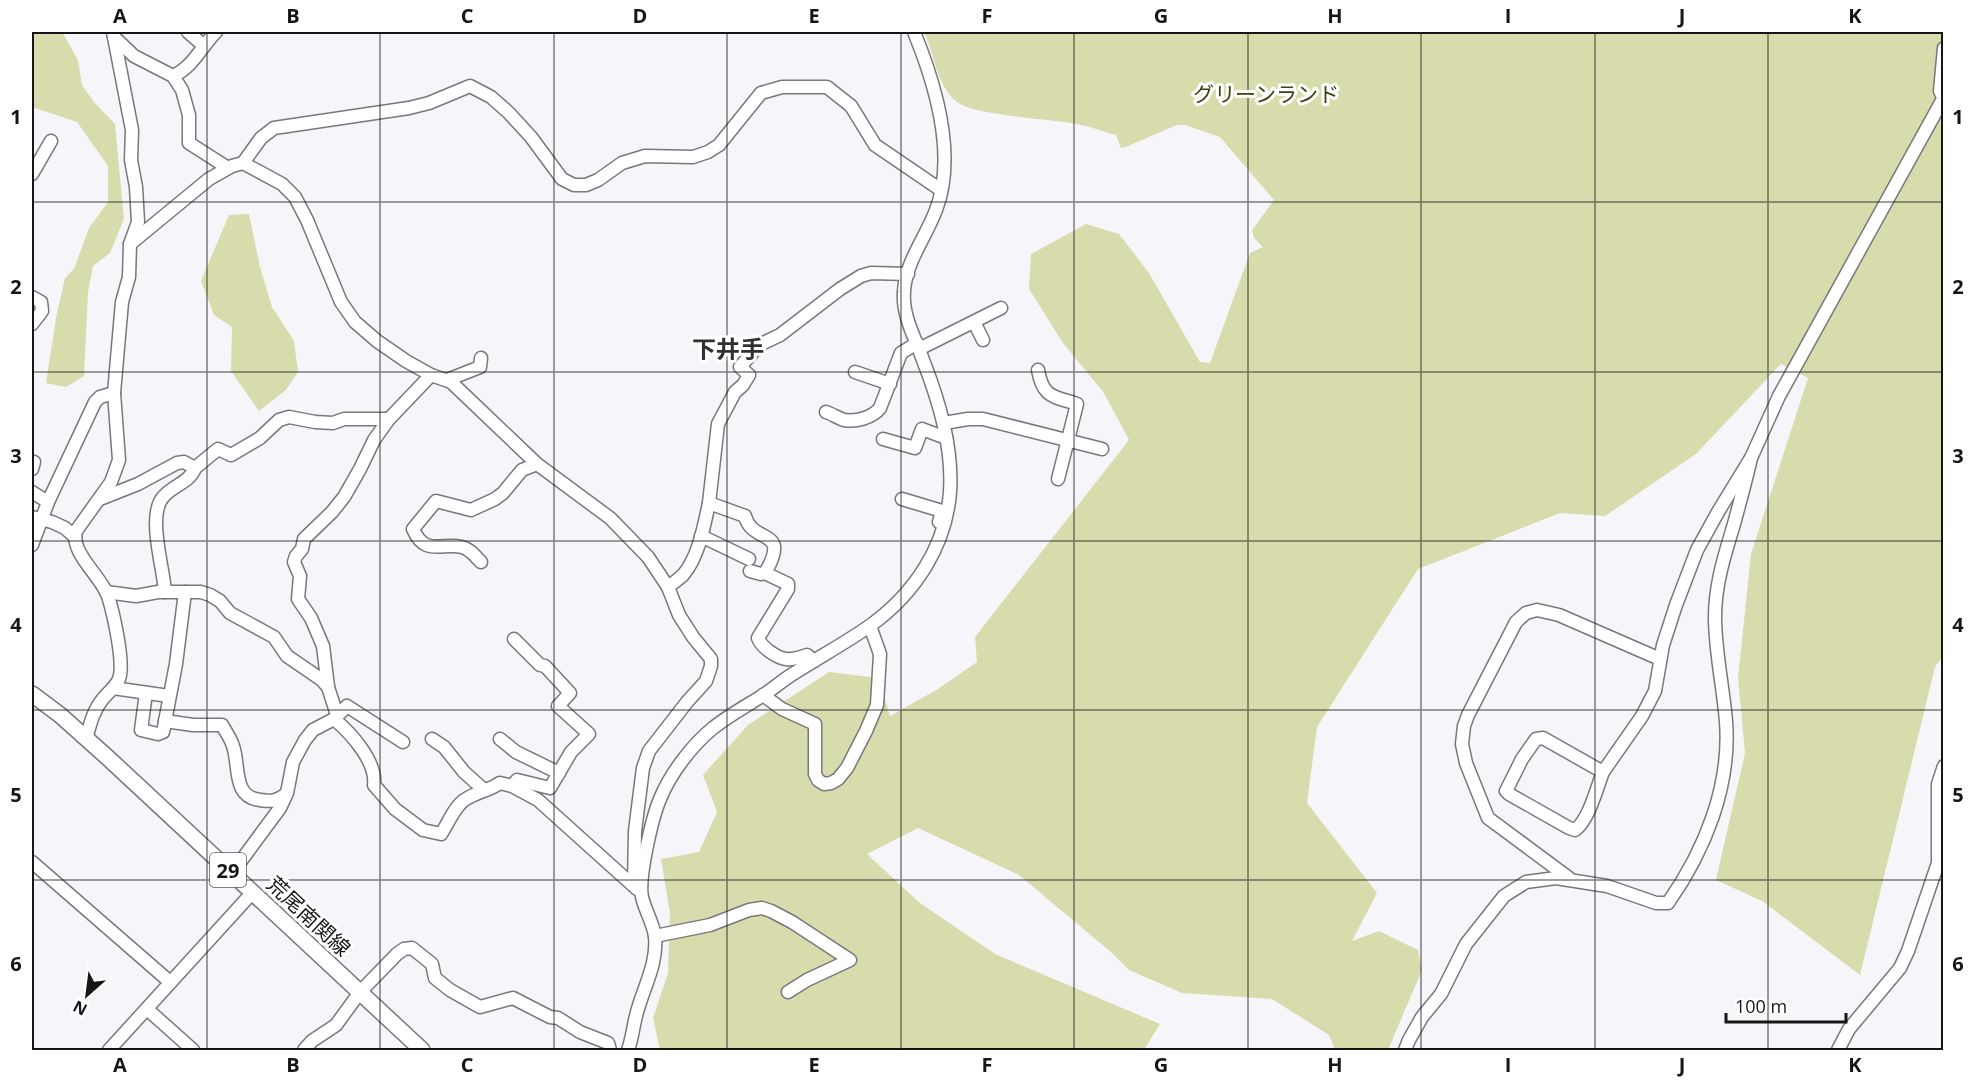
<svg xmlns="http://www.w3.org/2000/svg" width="1975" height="1082" font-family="'Open Sans','Noto Sans JP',sans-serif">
<rect width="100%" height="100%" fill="#f6f6fa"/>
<g fill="#d8dcac">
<polygon points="32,32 62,32 78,60 82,85 94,102 115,124 124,219 110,253 93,266 88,292 84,376 66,387 46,383 56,318 65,278 74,269 89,228 108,202 108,166 77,122 32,107"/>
<path d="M924 32H1943V656L1935 667 1860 975 1762 901 1716 880 1745 753 1738 678 1751 554 1808 378 1781 364 1696 454 1605 516 1560 513 1418 569 1317 727 1307 803 1377 893 1352 941 1379 931 1418 950 1422 970 1388 1050H1335L1329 1035 1272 999 1182 993 1129 970 1112 953 1019 875 918 828 867 854 920 903 995 954 1160 1024 1144 1050H660L653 1018 668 973 670 913 661 859 699 852 717 812 703 775 748 725 829 672 879 678 890 716 938 689 977 662 975 637 1129 440 1104 393 1063 343 1029 289 1031 254 1086 224 1119 234 1149 273 1200 362 1210 363 1250 253 1263 247 1254 238 1252 230 1274 200 1220 137 1185 125H1177L1128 146 1121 148 1116 135C1101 131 1086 125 1071 123 1048 119 973 115 957 102 936 85 935 55 924 32Z"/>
<polygon points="249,214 260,267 272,307 294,341 298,372 286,390 259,411 231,371 232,327 214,315 201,281 229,215"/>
</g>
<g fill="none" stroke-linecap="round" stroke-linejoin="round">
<g stroke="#78777b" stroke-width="15">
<g id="minor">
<polyline points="188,32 203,45"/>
<polyline points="114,37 134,56 173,76 182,90 189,115 189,143 228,168"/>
<polyline points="1944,48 1940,91 1944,99"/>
<path d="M173 76C193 67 201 47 216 32"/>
<polyline points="243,163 261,138 274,128 409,108 429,103 470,86 491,97 509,113 531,137 562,179 574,185 586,185 598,180 622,163 645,156 693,157 708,152 719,145 761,93 782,87 827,87 851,106 875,145 941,190"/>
<polyline points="32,174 51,141"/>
<polyline points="130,244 209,179 232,166 243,163 282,184 295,197 307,220 341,302 355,322 377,341 406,361 431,375 451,382 537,464 610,518 648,557 668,587 679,615 693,637 711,659 711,666 706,681 687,702 649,751 643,768 635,831 634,885"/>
<polyline points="32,297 41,302 42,311 32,324"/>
<polyline points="974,322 983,340"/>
<polyline points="919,349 1001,308"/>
<path d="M1038 370C1043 398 1053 396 1077 404L1058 479"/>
<polyline points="855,372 890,384"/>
<polyline points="447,380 480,367 481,358"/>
<path d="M826 412C832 414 838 418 844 420 856 422 872 418 880 408L901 353 917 343"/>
<polyline points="944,423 968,419 983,419 1102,449"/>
<polyline points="883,439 915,448 922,429 946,438"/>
<polyline points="32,469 34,462"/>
<polyline points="32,492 48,502 32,545"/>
<polyline points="100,499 138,484 177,463 184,462 195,468 218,449 231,455 260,438 279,420 289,417 315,422 333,423 344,419 389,419"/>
<polyline points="902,499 942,511 939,522"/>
<polyline points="48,502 95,402 100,397 114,393"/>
<polyline points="709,503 718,424 735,392 743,385 749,375 740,367 759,345 780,335 840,289 861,276 871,273 908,274"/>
<polyline points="32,517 52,522 65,528 75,537"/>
<polyline points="701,536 749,559"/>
<path d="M481 562C475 556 470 549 462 547 442 542 425 557 413 529L436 501 471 510 495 499 503 493 522 470 537 464"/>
<polyline points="750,571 761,574 765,573"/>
<path d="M668 587C673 583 679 579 683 575 699 556 704 526 709 503L745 516C752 545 792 527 765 573L788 584V589L758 638C761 647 777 658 786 659 793 660 801 657 807 655L814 661"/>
<polyline points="106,592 136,596 158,592 201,592 210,595 220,601 230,613 274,637 287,656 322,680 328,687 337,715"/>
<path d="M165 592C164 569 146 514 164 496 174 485 190 482 195 468"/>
<polyline points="328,687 323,646 311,618 298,599 300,576 294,562 296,556 302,549 304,539 332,512 344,497 360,469 374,440 389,419 431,375"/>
<polyline points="113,688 169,696"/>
<polyline points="146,693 141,730 158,734 163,732 176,664 185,592"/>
<polyline points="763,695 782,709 815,724 815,774 818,780 824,784 831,783 838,779 847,768 866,731 877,705 880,654 870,626"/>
<path d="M334 719C351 733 377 762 374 785L395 809 423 830 441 834C448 824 455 805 466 799 477 792 490 790 500 783L512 786 538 800 637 889"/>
<path d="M165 721 193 725H222C226 732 231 739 233 746 240 766 232 797 260 800 272 802 277 801 286 794"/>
<path d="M1543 738 1603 772C1597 787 1589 820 1575 830L1569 828 1509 794 1506 791 1522 759 1536 739Z"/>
<path d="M86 739C90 725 93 711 102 700 107 693 116 687 119 679 125 663 113 612 108 596 101 576 70 553 76 531L111 482 119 460 114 393 122 302 129 277 130 244 138 222 136 187 131 160 132 130 113 32"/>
<polyline points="432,739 444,747 464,772 484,790"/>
<polyline points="500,739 516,752 559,773"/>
<polyline points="1603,772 1642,716 1655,691 1663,645 1676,605 1697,550 1718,512 1751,458 1779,396 1943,99"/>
<polyline points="512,786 517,780 550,788 571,752 589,734 558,706 570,693 545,666 540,665 514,639"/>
<polyline points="32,862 170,982"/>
<polyline points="232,873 280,808 287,793 293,762 305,740 313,730 334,719 347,706 403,742"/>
<polyline points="1569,878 1488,818 1466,763 1462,744 1464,726 1468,715 1516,622 1526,613 1537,610 1559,615 1660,659"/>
<polyline points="655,936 710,925 749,910 762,908 771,911 792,922 850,960 807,980 788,992"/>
<polyline points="147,1009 193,1050"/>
<polyline points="109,1050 252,893"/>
<polyline points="304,1050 312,1041 336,1025 360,992 397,954 404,949 412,948 432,964 435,978 450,990 480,1007 513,998 550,1017 558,1018 580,1032 608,1043 610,1050"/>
<path d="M628 1050C632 1039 633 1028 636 1016 642 990 658 965 655 936 653 923 645 910 642 897 638 878 652 818 660 799 670 774 692 745 713 728 728 716 746 706 762 696 774 688 784 679 796 672 821 656 847 642 871 625 915 593 946 546 950 492 953 447 939 401 923 360 915 338 902 315 904 292 905 263 926 237 936 210 957 155 935 83 914 32"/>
<path d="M1405 1050 1409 1040 1422 1017 1441 994 1466 944 1504 896 1526 882 1556 878 1607 886 1656 903H1668C1705 850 1731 786 1726 721 1723 686 1715 651 1715 617 1715 584 1725 554 1734 524 1740 502 1746 480 1751 458"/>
<polyline points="1838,1050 1849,1029 1900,968 1908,951 1938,863 1938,784 1944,766"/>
</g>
</g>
<g stroke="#78777b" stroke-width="18">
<polyline id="major" points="32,694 60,715 107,757 422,1050"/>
</g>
<use href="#minor" stroke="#fff" stroke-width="12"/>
<use href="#major" stroke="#fff" stroke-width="15"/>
</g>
<path fill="none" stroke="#161617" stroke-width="1.5" stroke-opacity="0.55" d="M207 32V1050M380 32V1050M554 32V1050M727 32V1050M901 32V1050M1074 32V1050M1248 32V1050M1421 32V1050M1595 32V1050M1768 32V1050M32 202H1944M32 372H1944M32 541H1944M32 710H1944M32 880H1944"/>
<g text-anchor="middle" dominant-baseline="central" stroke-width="6" stroke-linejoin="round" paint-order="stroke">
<rect fill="#fff" stroke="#5c5c5d" stroke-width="1.5" x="210" y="853" width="36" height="34" rx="4.5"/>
<g font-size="20" font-weight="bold" fill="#161617">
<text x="228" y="870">29</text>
</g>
<g font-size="21" fill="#404213" stroke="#fff">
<text x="1266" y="94">グリーンランド</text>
</g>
<g font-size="21" fill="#161617" stroke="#fff">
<text transform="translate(309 916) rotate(43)">荒尾南関線</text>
</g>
<g font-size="24" font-weight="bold" fill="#303033" stroke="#fff">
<text x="728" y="348">下井手</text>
</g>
</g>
<rect width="1975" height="1082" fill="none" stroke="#ffffff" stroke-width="66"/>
<g transform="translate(87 995) rotate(208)" stroke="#ffffff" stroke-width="4.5" paint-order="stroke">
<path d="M0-4.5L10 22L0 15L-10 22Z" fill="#161617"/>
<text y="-9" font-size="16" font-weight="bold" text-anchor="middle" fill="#161617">N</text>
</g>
<path d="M1726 1013v9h120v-9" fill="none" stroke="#161617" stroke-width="3"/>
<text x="1735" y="1013" font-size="18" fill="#161617" stroke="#ffffff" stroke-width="4.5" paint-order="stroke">100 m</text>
<rect x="33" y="33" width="1909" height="1016" fill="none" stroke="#161617" stroke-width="2"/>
<g font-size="20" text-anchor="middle" font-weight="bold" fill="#161617">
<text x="120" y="23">A</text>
<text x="293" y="23">B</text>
<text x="467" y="23">C</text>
<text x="640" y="23">D</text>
<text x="814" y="23">E</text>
<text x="987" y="23">F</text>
<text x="1161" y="23">G</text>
<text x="1335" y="23">H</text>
<text x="1508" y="23">I</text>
<text x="1682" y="23">J</text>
<text x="1855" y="23">K</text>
<text x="16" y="124">1</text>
<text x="1958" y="124">1</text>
<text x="16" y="294">2</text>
<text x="1958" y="294">2</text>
<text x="16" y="463">3</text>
<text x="1958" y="463">3</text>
<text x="16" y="632">4</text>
<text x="1958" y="632">4</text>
<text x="16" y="802">5</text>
<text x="1958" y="802">5</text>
<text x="16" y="971">6</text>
<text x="1958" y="971">6</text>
<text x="120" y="1072">A</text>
<text x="293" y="1072">B</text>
<text x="467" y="1072">C</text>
<text x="640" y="1072">D</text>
<text x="814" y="1072">E</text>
<text x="987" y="1072">F</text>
<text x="1161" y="1072">G</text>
<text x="1335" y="1072">H</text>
<text x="1508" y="1072">I</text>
<text x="1682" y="1072">J</text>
<text x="1855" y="1072">K</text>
</g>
</svg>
